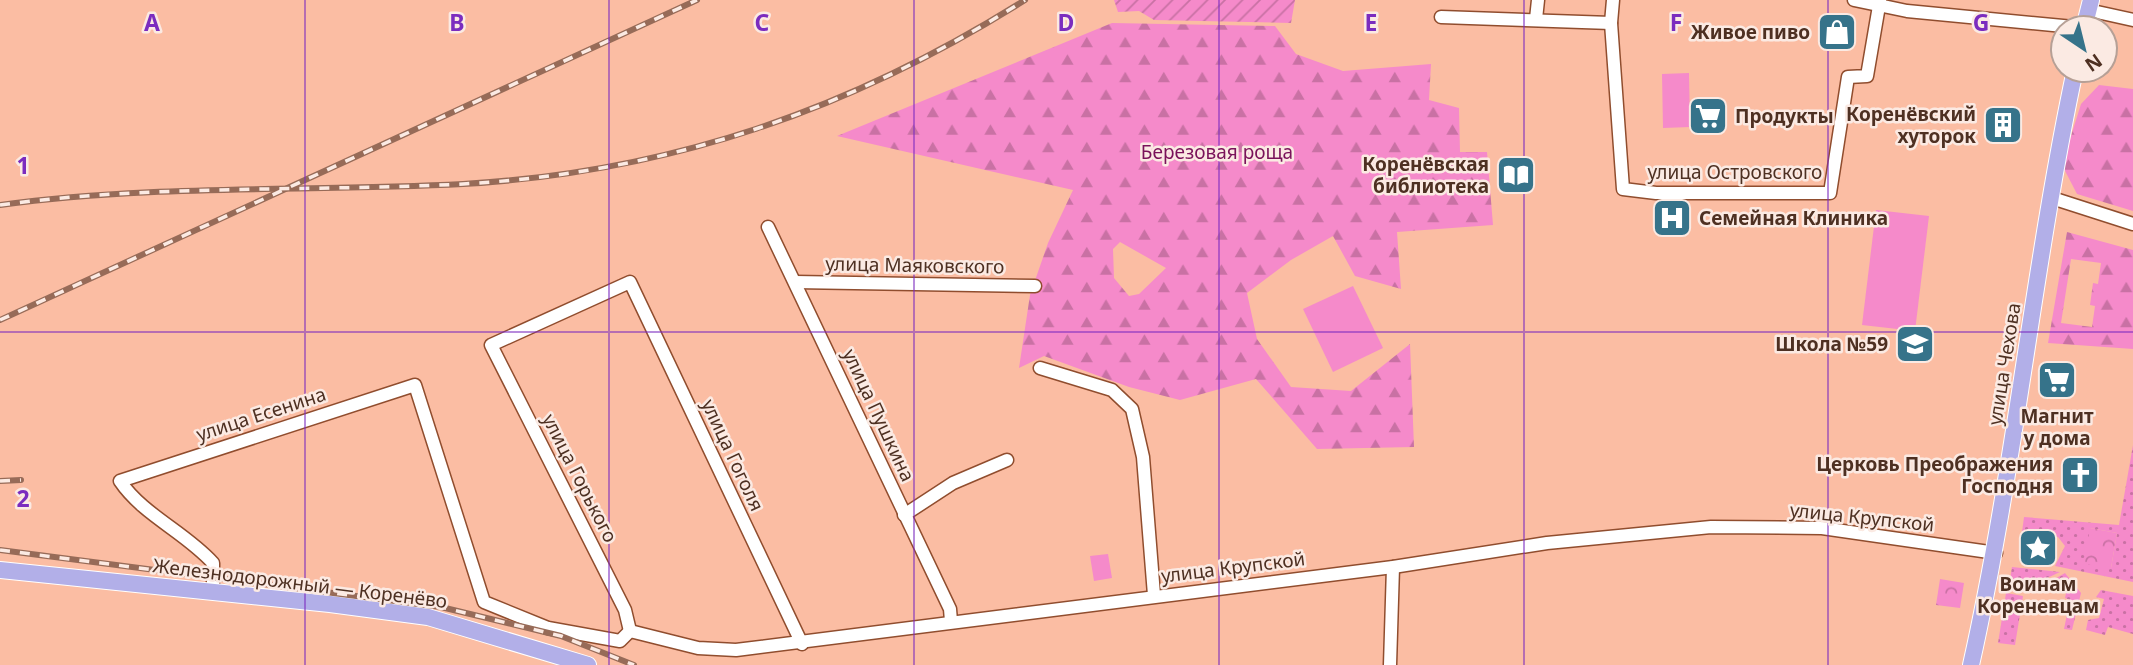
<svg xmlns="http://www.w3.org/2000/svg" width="2133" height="665" font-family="'Noto Sans',sans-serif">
<defs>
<pattern id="grass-dots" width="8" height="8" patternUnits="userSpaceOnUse" patternTransform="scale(1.75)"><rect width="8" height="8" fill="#f58aca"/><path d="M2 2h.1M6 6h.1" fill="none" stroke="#c971a4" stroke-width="1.8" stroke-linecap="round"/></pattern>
<pattern id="forest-firs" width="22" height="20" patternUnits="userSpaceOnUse" patternTransform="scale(1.75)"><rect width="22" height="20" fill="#f58aca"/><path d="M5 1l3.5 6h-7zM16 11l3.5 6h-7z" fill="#c971a4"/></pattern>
<pattern id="park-crowns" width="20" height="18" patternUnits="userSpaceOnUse" patternTransform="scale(1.75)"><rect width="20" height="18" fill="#f58aca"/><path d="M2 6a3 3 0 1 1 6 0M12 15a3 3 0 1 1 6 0" fill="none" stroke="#c971a4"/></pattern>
<pattern id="garden-furrows" width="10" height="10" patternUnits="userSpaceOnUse" patternTransform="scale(1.75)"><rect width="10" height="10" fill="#f58aca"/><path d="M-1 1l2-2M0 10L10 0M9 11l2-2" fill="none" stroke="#c971a4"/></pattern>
</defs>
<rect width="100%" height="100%" fill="#fbbda3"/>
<g fill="url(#grass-dots)" fill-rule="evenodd">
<path d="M2133 445V582L2055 566 2065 546 2058 537 2022 532 2024 517 2119 525ZM2090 528 2117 533 2111 568Z"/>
<polygon points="2012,567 2060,572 2026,588 2009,585"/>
<polygon points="2065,573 2081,593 2072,630 2064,629 2070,600 2065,598 2067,589 2044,585"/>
<polygon points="2101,590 2133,596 2133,634 2108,627 2105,635 2086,630 2088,620 2099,618 2104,599 2096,597"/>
<polygon points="2006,593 2023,596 2015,645 1998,643"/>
</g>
<g fill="url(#forest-firs)" fill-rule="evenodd">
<path d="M1112 23 1275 26 1296 54 1343 71 1431 64 1429 100 1459 108 1460 152H1487L1493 225 1397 232 1401 289 1355 276 1333 236 1291 260 1247 293 1257 339 1291 387 1351 391 1410 344 1414 447 1317 449 1256 379 1180 400 1129 387 1044 356 1019 368 1030 295 1048 243 1073 190 837 136ZM1120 242 1166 268 1139 294 1129 296 1114 278 1113 249Z"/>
<polygon points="2099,85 2133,89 2133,211 2077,194 2062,165 2081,104"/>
<path d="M2067 232 2133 250V349L2048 343ZM2071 259 2101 263 2098 284 2093 283 2090 305 2095 306 2092 327 2061 323Z"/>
</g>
<g fill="url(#park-crowns)">
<polygon points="2090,528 2117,533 2111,568 2084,564"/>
<polygon points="1940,579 1964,583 1960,608 1936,605"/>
</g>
<polygon fill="url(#garden-furrows)" points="1114,0 1295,0 1291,23 1154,20 1139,11 1118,12"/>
<g fill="#f58aca">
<polygon points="1689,73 1690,127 1663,128 1662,74"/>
<polygon points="1876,210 1929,216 1915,331 1862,325"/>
<polygon points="1353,286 1383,348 1333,372 1303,309"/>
<polygon points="1108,554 1112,578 1094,581 1090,556"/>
</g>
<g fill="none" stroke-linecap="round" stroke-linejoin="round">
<g stroke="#904d2e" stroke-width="15">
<g id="minor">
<polyline points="1613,0 1611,23 1623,189 1656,193 1830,193 1848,77 1867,76 1880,0"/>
<polyline points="1854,0 1907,11 2084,28"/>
<polyline points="2088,10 2133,20"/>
<polyline points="1441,17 1611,23"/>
<polyline points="1536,19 1538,0"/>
<polyline points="2052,198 2133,224"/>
<polyline points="768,227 950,609 951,621"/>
<polyline points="795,282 1035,286"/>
<polyline points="1040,368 1112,390 1132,409 1143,457 1154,595"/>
<polyline points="904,515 953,483 1007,460"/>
<path d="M213 591V563C185 532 143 515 120 481L415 385 484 602 548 628 620 641 630 631 698 648 736 650 1393 567 1547 543 1711 527 1822 528 1996 553"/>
<polyline points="630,631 625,610 491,345 630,282 802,644"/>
<polyline points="1390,665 1393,567"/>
</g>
</g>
<g stroke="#fff" stroke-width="18">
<g id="major">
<polyline points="2084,28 2091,0"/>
<polyline points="0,570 330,604 428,617 588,665"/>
<path d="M1971 665C2015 468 2033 267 2075 70"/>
</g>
</g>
<use href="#minor" stroke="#fff" stroke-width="12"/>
<use href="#major" stroke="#b2afe8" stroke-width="16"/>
<g stroke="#976b58" stroke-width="6">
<g id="rail">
<path d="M0 205C154 184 308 192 463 184 671 172 850 110 1025 0"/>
<polyline points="0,320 697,0"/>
<polyline points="0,481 21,480"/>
<polyline points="0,550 441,607 561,636 634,665"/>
</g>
</g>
<use href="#rail" stroke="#fbeae3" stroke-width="3.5" stroke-dasharray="10" stroke-linecap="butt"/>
</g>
<path fill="none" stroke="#7b2cbf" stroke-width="2" stroke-opacity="0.55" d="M305 0V665M609 0V665M914 0V665M1219 0V665M1524 0V665M1828 0V665M0 332H2133"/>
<defs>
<g id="shop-square" transform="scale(2.0125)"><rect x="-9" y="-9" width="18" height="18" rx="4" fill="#36738a" stroke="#fbeae3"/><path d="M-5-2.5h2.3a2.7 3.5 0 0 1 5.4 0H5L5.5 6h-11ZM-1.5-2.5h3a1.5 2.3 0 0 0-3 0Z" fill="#fff"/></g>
<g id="supermarket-square" transform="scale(2.0125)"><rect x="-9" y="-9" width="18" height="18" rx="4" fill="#36738a" stroke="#fbeae3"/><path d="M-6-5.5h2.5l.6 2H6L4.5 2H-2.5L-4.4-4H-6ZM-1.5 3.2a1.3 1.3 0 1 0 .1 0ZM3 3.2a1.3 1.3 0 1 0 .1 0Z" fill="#fff"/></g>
<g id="building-square" transform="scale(2.0125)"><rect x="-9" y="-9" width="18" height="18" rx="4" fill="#36738a" stroke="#fbeae3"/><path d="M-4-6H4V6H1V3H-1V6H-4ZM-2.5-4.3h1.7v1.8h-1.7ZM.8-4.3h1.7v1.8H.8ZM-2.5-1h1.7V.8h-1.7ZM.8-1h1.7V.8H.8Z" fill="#fff"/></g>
<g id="library-square" transform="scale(2.0125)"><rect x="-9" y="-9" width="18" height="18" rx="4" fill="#36738a" stroke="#fbeae3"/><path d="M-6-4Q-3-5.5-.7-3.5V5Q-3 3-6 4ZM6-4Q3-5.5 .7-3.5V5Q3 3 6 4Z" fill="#fff"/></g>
<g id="hospital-square" transform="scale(2.0125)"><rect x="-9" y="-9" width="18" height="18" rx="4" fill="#36738a" stroke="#fbeae3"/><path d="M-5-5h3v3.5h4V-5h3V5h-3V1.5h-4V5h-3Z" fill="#fff"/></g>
<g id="school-square" transform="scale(2.0125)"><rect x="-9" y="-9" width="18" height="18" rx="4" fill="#36738a" stroke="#fbeae3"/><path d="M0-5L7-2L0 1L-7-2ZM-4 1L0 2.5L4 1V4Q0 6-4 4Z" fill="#fff"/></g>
<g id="church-square" transform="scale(2.0125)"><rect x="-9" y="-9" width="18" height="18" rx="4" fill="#36738a" stroke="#fbeae3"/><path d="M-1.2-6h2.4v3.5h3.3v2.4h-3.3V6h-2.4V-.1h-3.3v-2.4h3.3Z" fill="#fff"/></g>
<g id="sight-square" transform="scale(2.0125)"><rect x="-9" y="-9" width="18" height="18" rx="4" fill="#36738a" stroke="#fbeae3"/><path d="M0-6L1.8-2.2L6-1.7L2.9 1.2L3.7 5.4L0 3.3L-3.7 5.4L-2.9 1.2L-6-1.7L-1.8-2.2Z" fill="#fff"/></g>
</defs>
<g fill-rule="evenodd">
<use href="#shop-square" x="1837" y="32"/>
<use href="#supermarket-square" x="1708" y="116"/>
<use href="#building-square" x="2003" y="125"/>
<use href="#library-square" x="1516" y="175"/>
<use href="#hospital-square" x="1672" y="218"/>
<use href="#school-square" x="1915" y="344"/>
<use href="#supermarket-square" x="2057" y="380"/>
<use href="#church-square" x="2080" y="475"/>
<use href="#sight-square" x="2038" y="548"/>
</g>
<g text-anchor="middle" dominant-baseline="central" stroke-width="5" stroke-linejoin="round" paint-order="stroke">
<g font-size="19" font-weight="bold" fill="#4e3022" stroke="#fbeae3" text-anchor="end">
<text x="1810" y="32">Живое пиво</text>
<text x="1976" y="114">Коренёвский<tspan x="1976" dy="22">хуторок</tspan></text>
<text x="1735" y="116" text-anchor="start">Продукты</text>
<text x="1489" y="164">Коренёвская<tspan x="1489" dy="22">библиотека</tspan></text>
<text x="1699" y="218" text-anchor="start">Семейная Клиника</text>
<text x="1888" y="344">Школа №59</text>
<text x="2057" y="416" text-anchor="middle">Магнит<tspan x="2057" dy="22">у дома</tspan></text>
<text x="2053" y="464">Церковь Преображения<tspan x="2053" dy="22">Господня</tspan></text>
<text x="2038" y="584" text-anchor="middle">Воинам<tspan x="2038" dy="22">Кореневцам</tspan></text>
</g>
<g font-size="19" fill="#7a125a" stroke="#fbeae3">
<text x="1217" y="152">Березовая роща</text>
</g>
<g font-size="19" fill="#4e3022" stroke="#fbeae3">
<text x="1735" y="172">улица Островского</text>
<text transform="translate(915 265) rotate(1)">улица Маяковского</text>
<text transform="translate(2004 364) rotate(-81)">улица Чехова</text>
<text transform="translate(261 414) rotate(-18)">улица Есенина</text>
<text transform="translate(879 415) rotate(65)">улица Пушкина</text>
<text transform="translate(733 455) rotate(65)">улица Гоголя</text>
<text transform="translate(580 478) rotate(63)">улица Горького</text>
<text transform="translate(1862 517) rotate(6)">улица Крупской</text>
<text transform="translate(1233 567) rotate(-7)">улица Крупской</text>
<text transform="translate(300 583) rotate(7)">Железнодорожный — Коренёво</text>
</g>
</g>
<g font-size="23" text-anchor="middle" font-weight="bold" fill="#7b2cbf" stroke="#fbeae3" stroke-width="5" stroke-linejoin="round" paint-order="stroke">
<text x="152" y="31">A</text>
<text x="457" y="31">B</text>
<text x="762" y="31">C</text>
<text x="1066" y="31">D</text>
<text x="1371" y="31">E</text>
<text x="1676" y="31">F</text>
<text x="1981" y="31">G</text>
<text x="23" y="174">1</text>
<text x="23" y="507">2</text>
</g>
<g transform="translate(2084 49) rotate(145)"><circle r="33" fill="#fbeae3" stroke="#b6a096" stroke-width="2"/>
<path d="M0-5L12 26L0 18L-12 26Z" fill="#36738a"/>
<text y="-10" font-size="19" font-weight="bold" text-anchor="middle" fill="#4e3022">N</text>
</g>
</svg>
